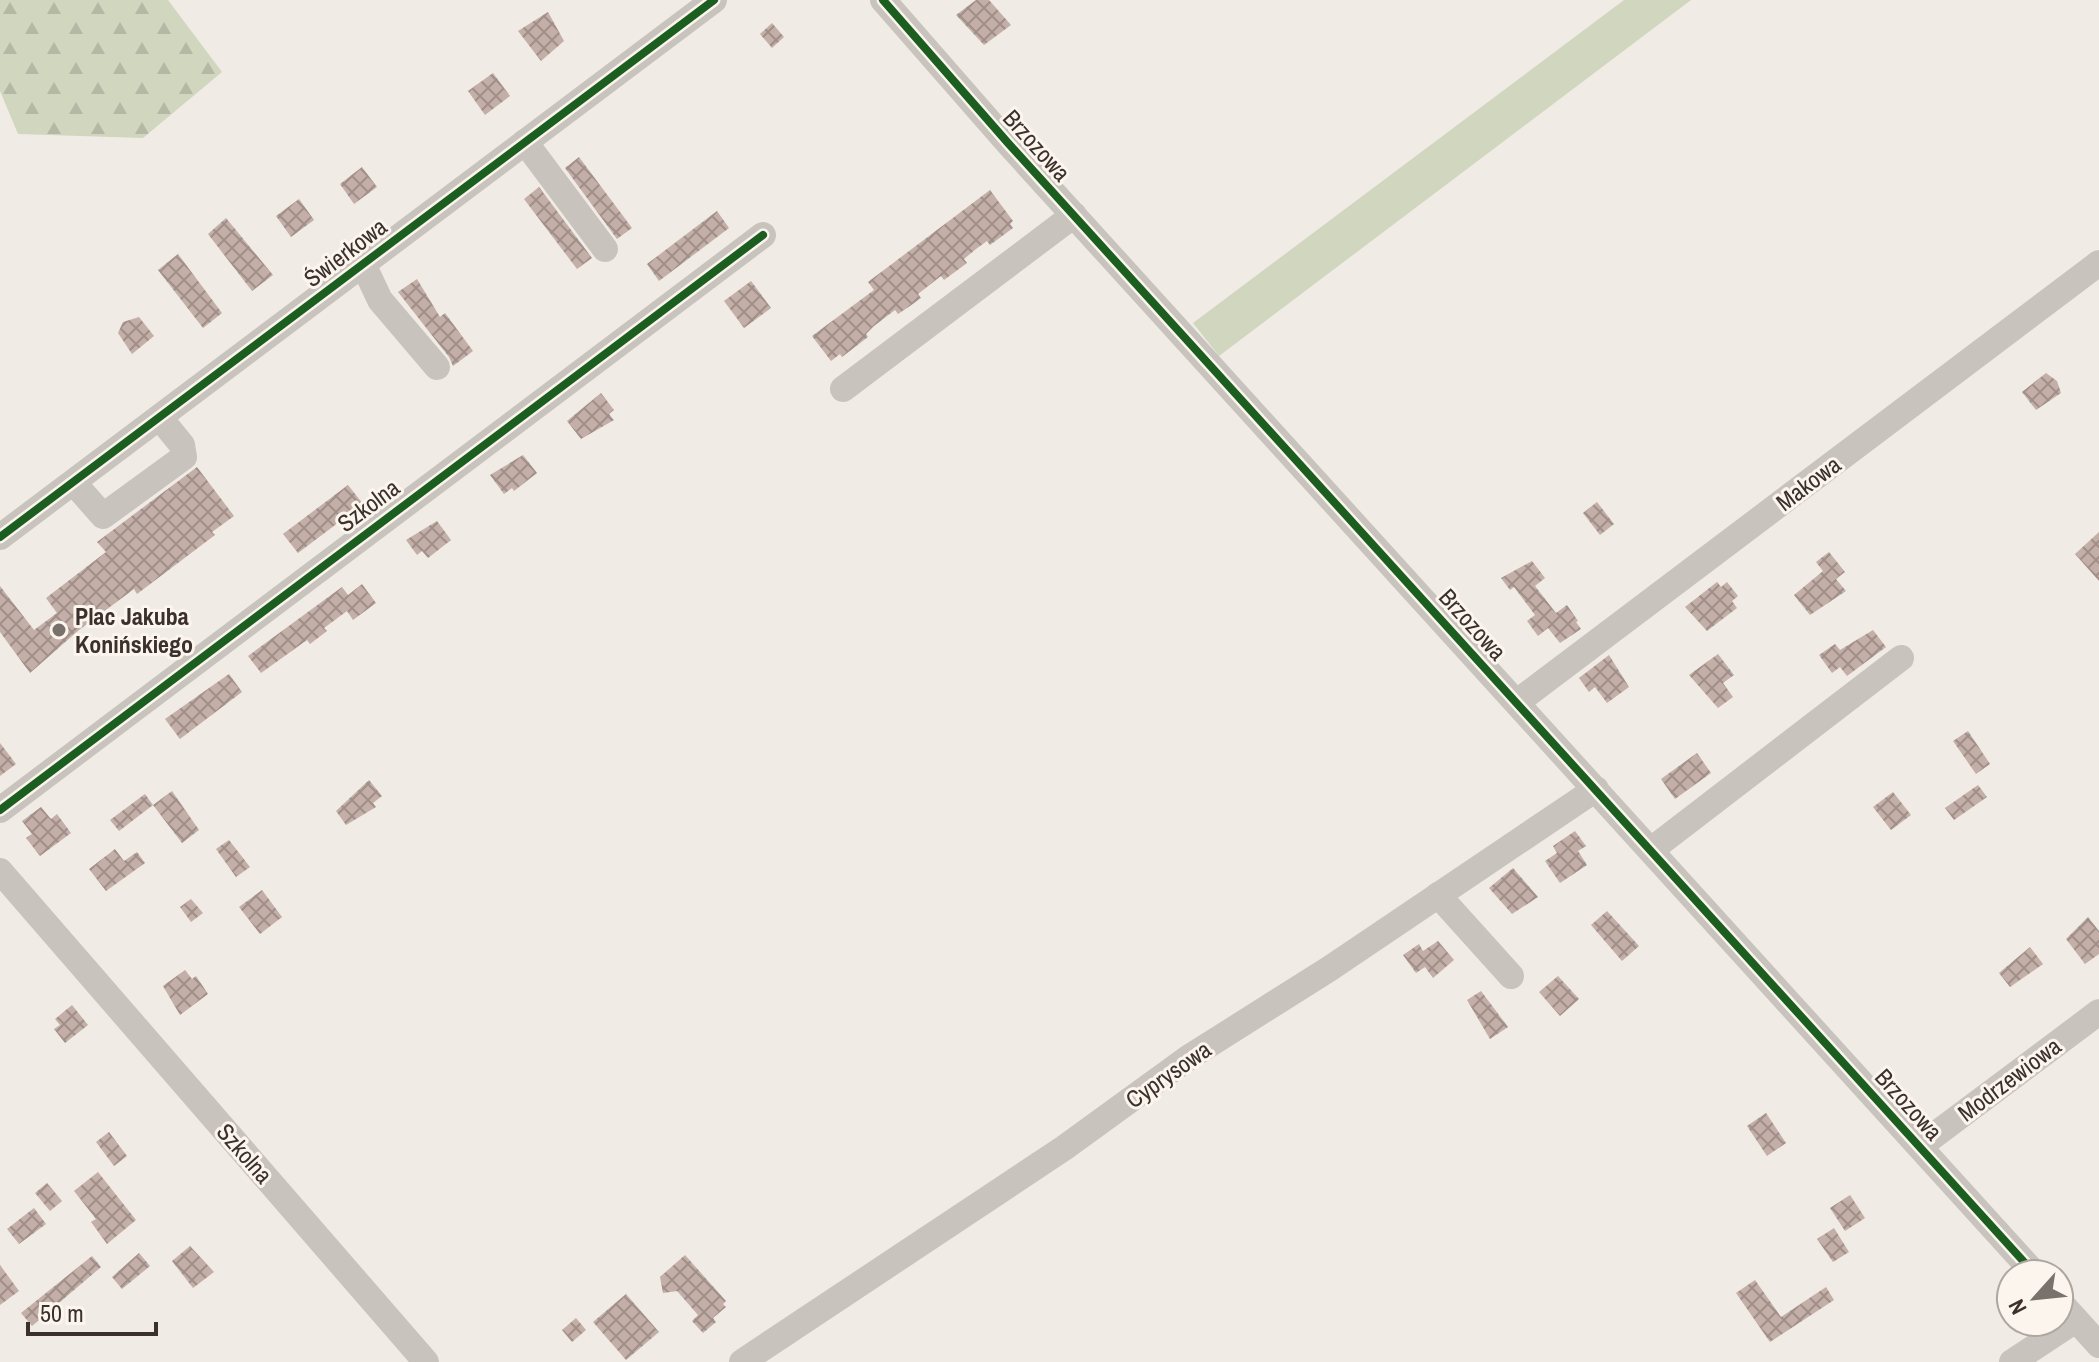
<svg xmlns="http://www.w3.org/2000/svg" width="2099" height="1362" font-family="'Archivo Narrow',sans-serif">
<defs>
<pattern id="forest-firs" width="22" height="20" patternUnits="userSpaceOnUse" patternTransform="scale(2)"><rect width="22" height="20" fill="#d1d6bf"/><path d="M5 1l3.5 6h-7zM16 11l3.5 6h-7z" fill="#b4b8a4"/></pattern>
<pattern id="building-cross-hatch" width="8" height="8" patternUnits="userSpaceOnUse" patternTransform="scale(2)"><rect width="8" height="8" fill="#c3afa7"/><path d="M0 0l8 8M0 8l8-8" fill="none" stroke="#a08f88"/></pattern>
</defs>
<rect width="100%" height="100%" fill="#f0ebe5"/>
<polygon fill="#d1d6bf" points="1624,0 1691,0 1219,356 1193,323"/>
<polygon fill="url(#forest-firs)" points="0,0 168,0 222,72 143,138 18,134 0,91"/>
<g fill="url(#building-cross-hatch)">
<polygon points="976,0 989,0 1011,25 984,45 956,15"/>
<polygon points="548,12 564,41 541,61 518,31"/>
<polygon points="772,23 784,37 772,48 760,34"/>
<polygon points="493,73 510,96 485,115 468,91"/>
<polygon points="579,157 632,228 617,239 565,168"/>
<polygon points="362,167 377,187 354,204 340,184"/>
<polygon points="539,187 592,258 577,269 524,199"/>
<polygon points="990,190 1013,221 1010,224 1013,228 990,245 987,241 976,249 964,259 967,263 944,280 941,276 918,294 921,298 910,306 898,314 895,310 874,326 866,334 868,337 842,357 840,354 831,361 812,336 874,290 868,282"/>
<polygon points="299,199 314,220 291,237 276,216"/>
<polygon points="717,211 729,228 659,281 647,264"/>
<polygon points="226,218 273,275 252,291 208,234"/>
<polygon points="178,254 222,313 203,328 158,270"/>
<polygon points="417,279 440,317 445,313 473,351 453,366 449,357 398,292"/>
<polygon points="751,281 771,308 744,328 724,301"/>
<polygon points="139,317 154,336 132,354 118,333 123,322"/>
<polygon points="2046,373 2057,381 2061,393 2036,410 2022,392"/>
<polygon points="601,393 614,410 609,414 614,420 581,439 567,421"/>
<polygon points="523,455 537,473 514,491 512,488 504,494 490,475"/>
<polygon points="197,467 234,516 212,532 215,535 137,594 134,589 79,630 30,673 0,632 0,586 34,630 57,613 46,598 106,552 97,542"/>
<polygon points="348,485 363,504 298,553 283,534"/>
<polygon points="1597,502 1614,524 1600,535 1583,513"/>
<polygon points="437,521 451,540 428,558 422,551 417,555 406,540"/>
<polygon points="2099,532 2099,581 2075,554"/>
<polygon points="1829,552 1845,572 1836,579 1846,591 1810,615 1794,595 1823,571 1816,562"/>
<polygon points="1532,561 1545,578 1535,586 1556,613 1567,605 1578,621 1576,622 1581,629 1560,643 1548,628 1538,636 1527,621 1535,615 1514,587 1510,590 1501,578"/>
<polygon points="1717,582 1721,587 1727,582 1738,596 1732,601 1737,608 1707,631 1685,607"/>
<polygon points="362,584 376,603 353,620 347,611 324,628 327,631 310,644 307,640 261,673 248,656 342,587 348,595"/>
<polygon points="1873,630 1886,647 1847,676 1840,667 1832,673 1819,655 1835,644 1840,650"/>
<polygon points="1718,654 1734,675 1723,683 1733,697 1718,708 1689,675"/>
<polygon points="1609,655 1629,687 1607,703 1595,687 1589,692 1579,678"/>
<polygon points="229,674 242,692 180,739 165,719"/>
<polygon points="1968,731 1990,764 1976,774 1953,741"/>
<polygon points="0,743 16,764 0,776"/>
<polygon points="1697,753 1711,773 1675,799 1661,779"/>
<polygon points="369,780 382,796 373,803 376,807 346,825 336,811"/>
<polygon points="1978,785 1987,797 1954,820 1945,808"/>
<polygon points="172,791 199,830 182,843 153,805"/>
<polygon points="1893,792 1911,815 1891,830 1873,807"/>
<polygon points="145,794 153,805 119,831 110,820"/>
<polygon points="41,807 51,819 57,814 71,833 40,856 26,838 32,834 22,821"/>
<polygon points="1575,831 1586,846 1578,851 1587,865 1560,883 1545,861 1557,853 1553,846"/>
<polygon points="229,840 250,867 236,877 216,849"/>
<polygon points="115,849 124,861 137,852 145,863 106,891 89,869"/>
<polygon points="1513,868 1538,897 1512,914 1489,888"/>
<polygon points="262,890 282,917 260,934 239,907"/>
<polygon points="191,899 203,913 191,922 180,907"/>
<polygon points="1607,911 1639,946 1622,961 1591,925"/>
<polygon points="2088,917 2099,931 2099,954 2085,964 2066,939"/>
<polygon points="1438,941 1454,960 1433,978 1425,967 1416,973 1403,955 1419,944 1423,951"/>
<polygon points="2030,947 2043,964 2010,987 1999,973"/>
<polygon points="185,970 192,979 196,976 208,994 180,1015 163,986"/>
<polygon points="1558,976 1579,999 1560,1016 1539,992"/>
<polygon points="1481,991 1508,1027 1490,1039 1467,1000"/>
<polygon points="72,1005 88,1025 65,1043 54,1029 60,1025 55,1019"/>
<polygon points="1766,1113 1786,1143 1767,1156 1747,1126"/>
<polygon points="109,1132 127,1156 114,1166 96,1142"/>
<polygon points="98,1172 136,1220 107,1244 91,1222 96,1219 74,1191"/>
<polygon points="47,1183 62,1201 50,1211 35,1193"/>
<polygon points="1850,1195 1865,1218 1845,1231 1830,1208"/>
<polygon points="34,1208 46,1224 19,1244 7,1229"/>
<polygon points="1834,1228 1849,1252 1833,1262 1817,1239"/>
<polygon points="190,1246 214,1272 193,1288 172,1261"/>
<polygon points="139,1253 150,1266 122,1289 112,1277"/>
<polygon points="685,1255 726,1301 723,1304 726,1307 713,1318 716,1322 703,1333 692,1321 698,1315 677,1291 663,1293 660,1277"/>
<polygon points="92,1256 101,1267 32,1326 21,1313"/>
<polygon points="0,1265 19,1291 0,1305"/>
<polygon points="1755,1280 1781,1317 1826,1287 1834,1300 1770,1342 1736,1293"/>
<polygon points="626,1294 659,1332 626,1360 593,1322"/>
<polygon points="576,1318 586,1330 572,1342 562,1330"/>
</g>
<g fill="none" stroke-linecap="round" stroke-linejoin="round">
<g stroke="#c9c3be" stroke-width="26">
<polyline points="883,0 1008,143 2035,1274"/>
<polyline points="525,142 605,249"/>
<polyline points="363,264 380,300 437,367"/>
<polyline points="843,389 1074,215"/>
<polyline points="74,483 103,516 184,457 182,445 160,418"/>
<polyline points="0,537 714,0"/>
<polyline points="1517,702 2099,263"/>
<polyline points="0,810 763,235"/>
<polyline points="1651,850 1901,658"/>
<polyline points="0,871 426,1362"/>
<polyline points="1438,895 1511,976"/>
<polyline points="1920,1146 2099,1012"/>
<polyline points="2059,1301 2099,1345"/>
<polyline points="742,1362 1064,1148 1188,1058 1329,969 1596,789"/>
<polyline points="2012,1362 2076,1320"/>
</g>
<g stroke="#fbf5ee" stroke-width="13">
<g id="cycleway">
<polyline points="883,0 1008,143 2035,1274"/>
<polyline points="0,537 714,0"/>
<polyline points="0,810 763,235"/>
</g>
</g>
<use href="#cycleway" stroke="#1b5e20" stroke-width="8"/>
</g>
<circle fill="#7a716c" stroke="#fbf5ee" stroke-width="3" cx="59" cy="630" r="8"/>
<g text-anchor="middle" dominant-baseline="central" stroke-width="6" stroke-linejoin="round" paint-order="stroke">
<g font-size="24" fill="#3b302b" stroke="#fbf5ee">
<text transform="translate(1037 145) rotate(48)">Brzozowa</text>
<text transform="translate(345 252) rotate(-37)">Świerkowa</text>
<text transform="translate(1808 483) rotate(-37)">Makowa</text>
<text transform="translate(368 505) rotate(-37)">Szkolna</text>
<text transform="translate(1473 624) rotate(48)">Brzozowa</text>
<text transform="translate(1168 1074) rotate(-35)">Cyprysowa</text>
<text transform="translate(2009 1079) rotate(-37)">Modrzewiowa</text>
<text transform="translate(1909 1104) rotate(48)">Brzozowa</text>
<text transform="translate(245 1153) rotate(49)">Szkolna</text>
</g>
<g font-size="24" font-weight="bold" fill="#3b302b" stroke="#fbf5ee" text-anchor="start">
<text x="75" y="616">Plac Jakuba<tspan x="75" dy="28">Konińskiego</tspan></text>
</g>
</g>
<g transform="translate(2035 1298) rotate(243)"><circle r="38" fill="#fbf5ee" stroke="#aea6a0" stroke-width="2"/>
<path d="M0-6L14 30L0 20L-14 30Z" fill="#7a716c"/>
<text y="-12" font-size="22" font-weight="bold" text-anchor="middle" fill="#3b302b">N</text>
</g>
<path d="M28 1322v12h128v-12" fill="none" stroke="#3b302b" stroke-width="4"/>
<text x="40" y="1322" font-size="24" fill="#3b302b" stroke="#fbf5ee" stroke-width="6" paint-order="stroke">50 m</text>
</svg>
